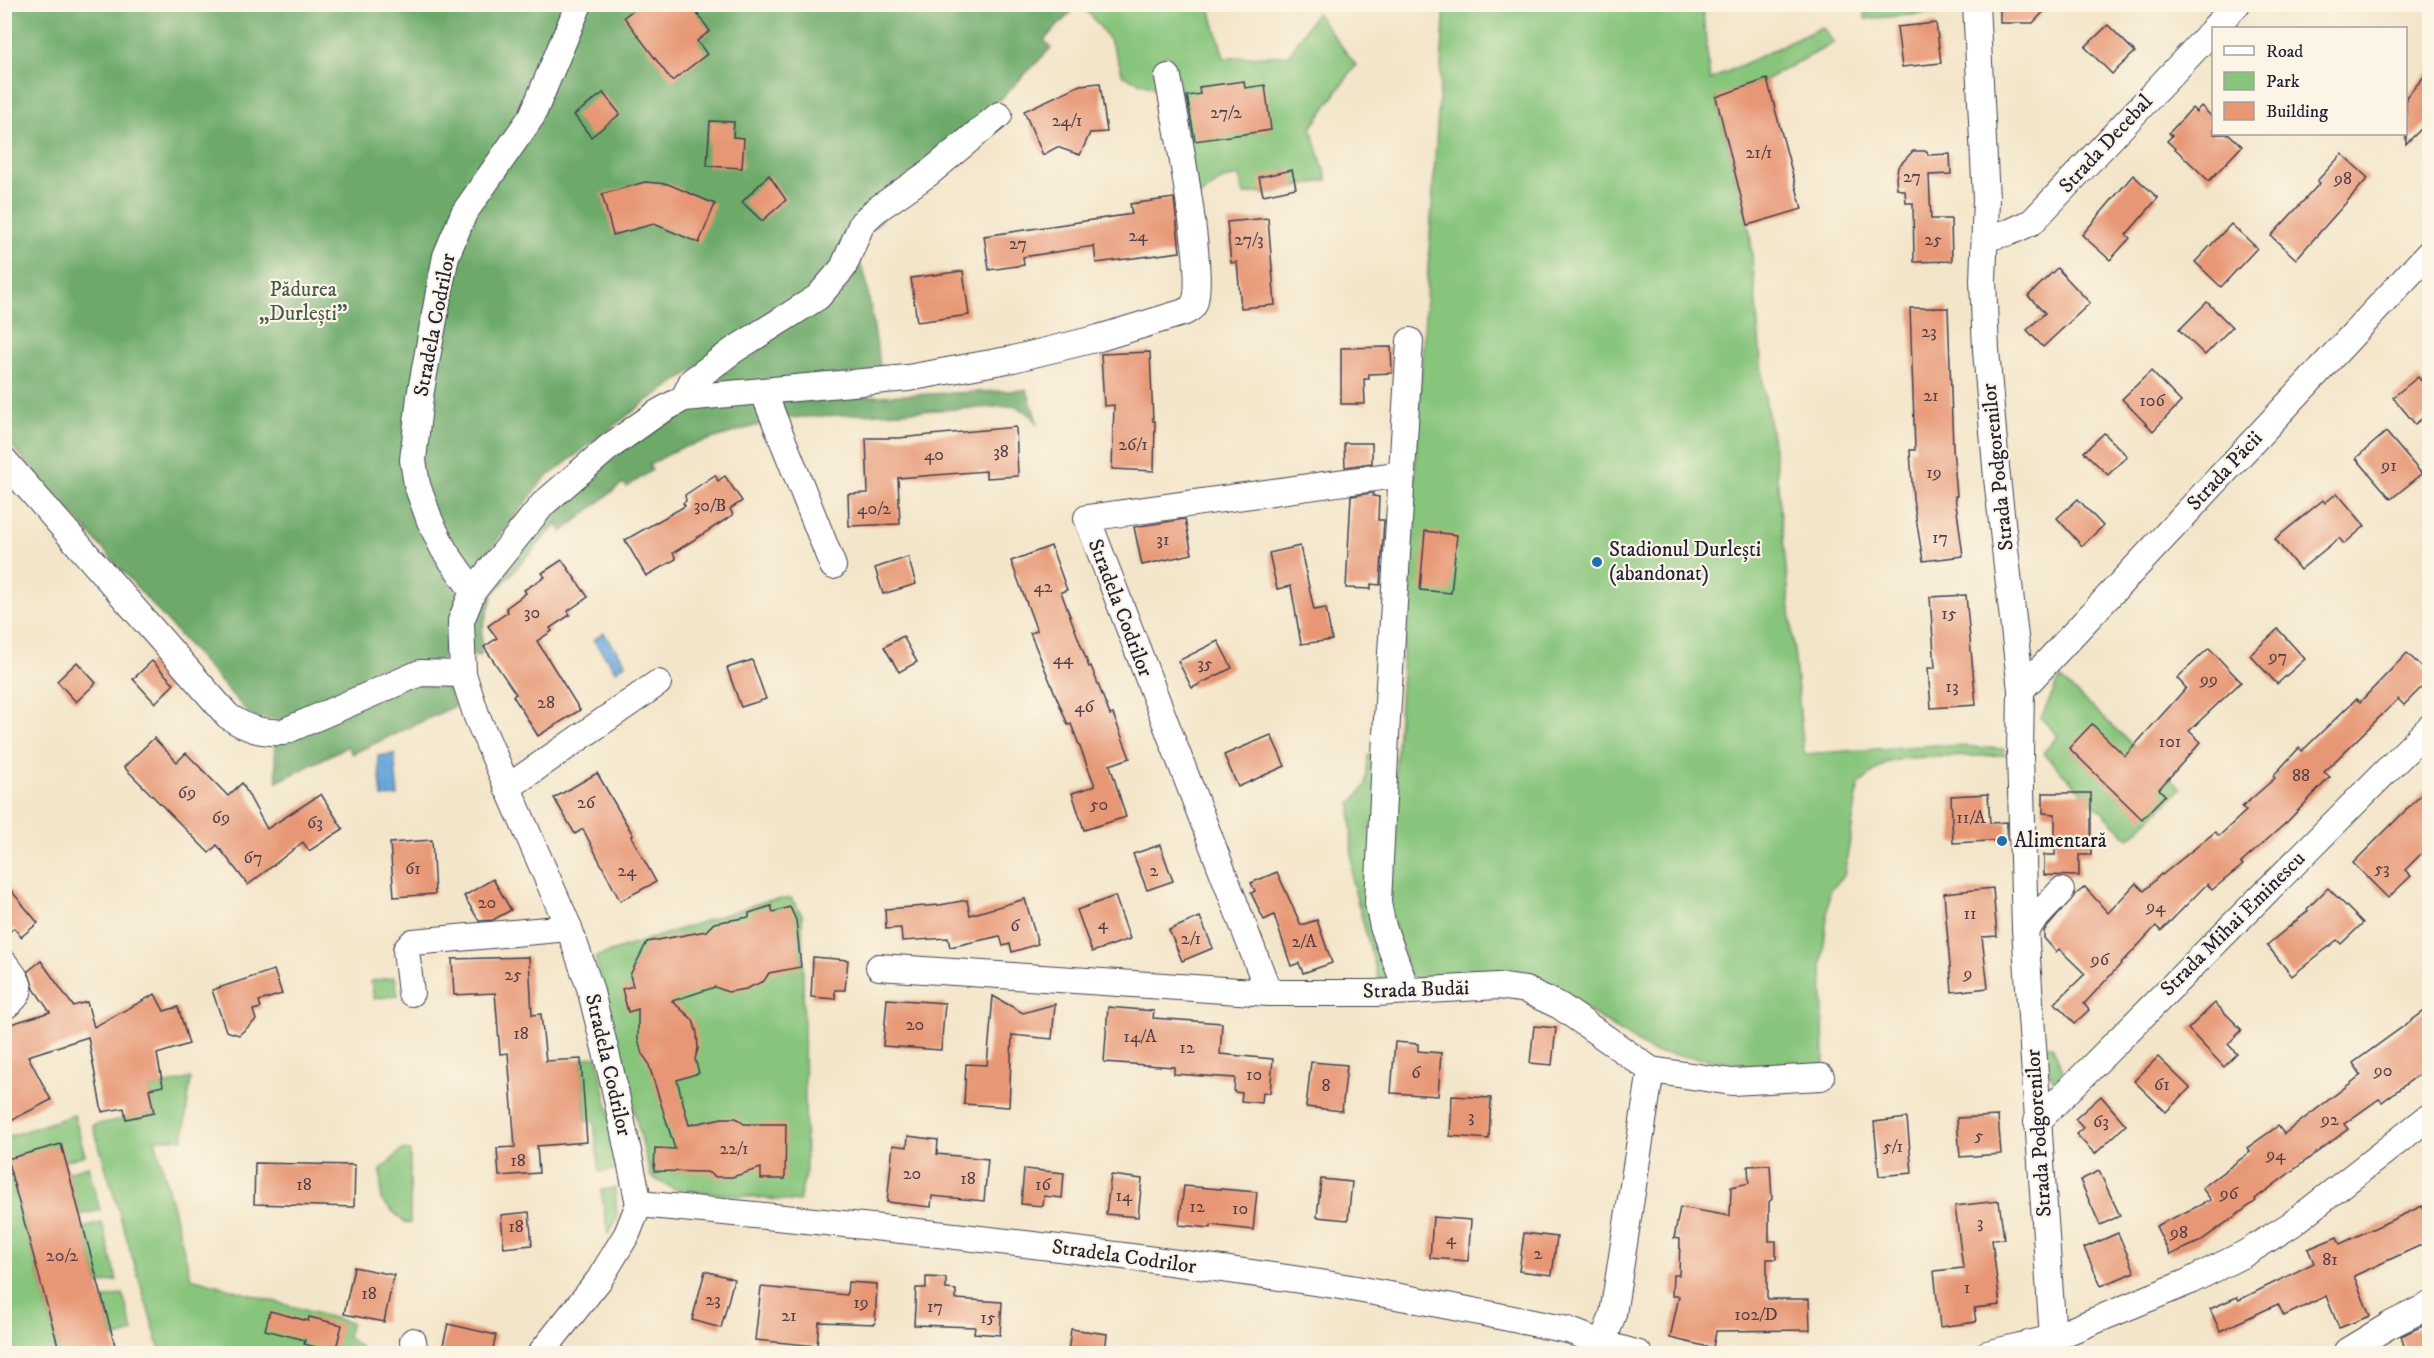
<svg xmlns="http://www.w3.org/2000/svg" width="2434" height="1358" font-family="'IM FELL DW Pica',serif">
<rect width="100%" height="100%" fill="#fcf5e5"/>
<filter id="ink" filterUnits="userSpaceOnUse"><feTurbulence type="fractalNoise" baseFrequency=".0167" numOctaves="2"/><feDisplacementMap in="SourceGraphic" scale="12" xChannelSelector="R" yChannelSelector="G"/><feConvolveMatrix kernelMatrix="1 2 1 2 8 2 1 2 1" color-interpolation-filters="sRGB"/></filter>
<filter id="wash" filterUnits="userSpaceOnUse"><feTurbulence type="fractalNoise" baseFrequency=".008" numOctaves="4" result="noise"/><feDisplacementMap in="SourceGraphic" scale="24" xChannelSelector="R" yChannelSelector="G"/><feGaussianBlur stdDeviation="1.35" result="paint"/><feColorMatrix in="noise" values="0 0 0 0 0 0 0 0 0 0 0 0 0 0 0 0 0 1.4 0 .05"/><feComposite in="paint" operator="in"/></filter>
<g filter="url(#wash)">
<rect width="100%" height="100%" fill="#f3e5c9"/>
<g fill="#87c57b" stroke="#54745b" stroke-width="1.5">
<path d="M1090 4 1209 5 1224 58 1289 55 1316 13 1356 65 1311 128 1327 180 1263 195 1262 192 1244 195 1239 176 1223 179 1199 196 1158 89 1123 76C1116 47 1105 31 1085 9Z"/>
<polygon points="1445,5 1702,5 1710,80 1822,27 1834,43 1767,79 1716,98 1750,233 1763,385 1775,455 1804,754 1937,745 2004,749 2005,755 1905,758 1886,763 1859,784 1844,876 1830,890 1822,962 1824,1066 1772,1068 1652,1052 1558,991 1526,976 1411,978 1387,902"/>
<polygon points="1865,5 1965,5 1965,10 1865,19"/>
<polygon points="2060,678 2181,789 2129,839 2043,753 2058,736 2041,718"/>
<polygon points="1378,753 1392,982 1378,978 1352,881 1351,804 1366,785 1368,755"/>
<polygon points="791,898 802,915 806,1170 799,1202 674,1189 651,1177 595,957 766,901"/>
<polygon points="395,977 398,995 374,999 371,981"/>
<polygon points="2044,1046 2052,1046 2064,1072 2055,1082 2045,1066"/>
<polygon points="597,1056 621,1169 599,1172 594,1120 586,1122 581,1059"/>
<polygon points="191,1078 183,1139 155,1139 191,1278 351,1323 347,1336 367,1353 161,1353 93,1125 154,1113 149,1089"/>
<polygon points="74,1115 85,1155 65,1161 7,1159 60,1353 5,1353 4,1138"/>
<polygon points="402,1150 410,1151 410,1223 404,1222 381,1200 381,1170"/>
<polygon points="88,1166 100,1210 80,1215 68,1172"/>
<polygon points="615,1188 617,1218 608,1234 601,1190"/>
<polygon points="102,1223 117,1280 99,1284 83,1228"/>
<polygon points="123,1294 133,1332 113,1338 103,1299"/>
</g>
<g fill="#6daa6b" stroke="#486653" stroke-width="1.5">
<polygon points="4,5 1078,5 1044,40 1051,48 806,296 648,400 543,480 458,591 443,658 280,720 251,716 5,438"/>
<polygon points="859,260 866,279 881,371 705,387"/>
<polygon points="1027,390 1038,425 1027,412 1014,406 786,418 782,400"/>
<polygon points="759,399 762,424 678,449 649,465 652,470 627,487 623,483 562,532 557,524 493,594 482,630 481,656 470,655 471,626 478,599 535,524 655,423 692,408"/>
<polygon points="425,678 445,680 455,706 352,754 348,746 277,782 274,742"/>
</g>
<g fill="#67a6da" stroke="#44648a" stroke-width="1.5">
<polygon points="604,633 626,663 616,671 593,640"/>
<polygon points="394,754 398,796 382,797 378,756"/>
</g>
<g id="blocks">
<g fill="#e79774">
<polygon points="641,4 690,4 710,31 697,41 707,54 672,81 624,17"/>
<polygon points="2000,4 2051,4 2033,23 2000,23"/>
<polygon points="1936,23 1941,63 1902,67 1897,27"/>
<polygon points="2108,25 2135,52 2112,74 2085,47"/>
<polygon points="2430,70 2430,120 2406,144 2406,97"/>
<polygon points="1767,79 1802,209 1748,225 1716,97"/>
<polygon points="1244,81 1245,88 1265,85 1271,130 1195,141 1187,96 1200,94 1199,87"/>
<polygon points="1100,83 1107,132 1090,133 1080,155 1057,147 1043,155 1024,111 1080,85"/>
<polygon points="603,93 620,114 591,137 574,115"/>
<polygon points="2201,106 2214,119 2214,134 2229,134 2242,146 2209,181 2167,141 2172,136 2169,133 2183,118 2192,108 2196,112"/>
<polygon points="710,121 734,122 733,137 744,138 742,168 707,166"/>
<polygon points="1913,151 1927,151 1928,155 1950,154 1951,174 1929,175 1931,219 1951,219 1952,261 1914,262 1913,203 1906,203 1905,191 1897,189 1896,178 1898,167"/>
<polygon points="2342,154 2368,178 2296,259 2271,236 2320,183 2317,181"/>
<polygon points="1292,170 1296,188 1263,195 1259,177"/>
<polygon points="769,175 786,200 762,221 742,202"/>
<polygon points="2133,175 2158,198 2126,235 2130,238 2110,260 2082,235"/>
<polygon points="645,182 668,184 715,204 699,243 654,224 613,235 602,194"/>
<polygon points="1174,198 1180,252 1096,263 1094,246 1023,257 1024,265 989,270 984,236 1132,214 1130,204"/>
<polygon points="1268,218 1275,305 1241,308 1237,262 1231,263 1227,222"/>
<polygon points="2231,224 2257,248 2221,287 2195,262"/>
<polygon points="2057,268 2090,303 2043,347 2027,330 2045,313 2028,296"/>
<polygon points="963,271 969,315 917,322 911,278"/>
<polygon points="2207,302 2232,327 2205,355 2179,330"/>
<polygon points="1910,308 1948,308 1953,448 1957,496 1955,496 1963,556 1923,561 1913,499 1910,450 1915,450"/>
<polygon points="1391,347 1392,373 1369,374 1369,379 1364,379 1365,404 1341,404 1341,348"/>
<polygon points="1150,352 1153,421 1155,421 1154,471 1112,469 1114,405 1104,406 1101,354"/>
<polygon points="2151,371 2181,402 2153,431 2122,399"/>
<polygon points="2418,377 2430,391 2430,412 2415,424 2393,397"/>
<polygon points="1016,427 1018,476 986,478 986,471 898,478 900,524 849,526 848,494 868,493 866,438 898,438"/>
<polygon points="2386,432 2422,474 2391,499 2356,458"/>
<polygon points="2104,433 2127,456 2108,475 2084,452"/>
<polygon points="1344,443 1372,443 1372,463 1345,467"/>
<polygon points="715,475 718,481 725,476 742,501 730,509 733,515 673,553 676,559 646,576 625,540 685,506 683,503 686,501 685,495"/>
<polygon points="1373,493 1373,496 1379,497 1378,520 1384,520 1380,585 1371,584 1371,589 1346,588 1351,496"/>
<polygon points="2337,493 2365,526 2344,544 2339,538 2300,570 2275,539 2323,500 2325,503"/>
<polygon points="2078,499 2103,526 2082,546 2057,518"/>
<polygon points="1185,519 1192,554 1142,565 1134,527"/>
<polygon points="1425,531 1457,535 1451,593 1420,590"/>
<polygon points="1051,546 1067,590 1061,592 1089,667 1091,666 1110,715 1113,714 1130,758 1110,765 1126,817 1084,830 1072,793 1095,786 1071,724 1068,725 1030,633 1037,631 1011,561"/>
<polygon points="1300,546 1314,610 1326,608 1332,640 1301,644 1291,586 1277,589 1269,553"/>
<polygon points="908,557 916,584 883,594 875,568"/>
<polygon points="562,560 588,597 568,611 570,615 550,628 552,631 537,641 580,710 538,736 513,696 516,694 484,647 497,638 488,626 508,612 506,608 526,593 524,590 545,577 542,573"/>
<polygon points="1966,595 1976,705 1931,708 1928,668 1935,668 1930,597"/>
<polygon points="2278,629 2305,659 2277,684 2250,655"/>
<polygon points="903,636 917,662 899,672 884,647"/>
<polygon points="1218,641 1232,668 1192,688 1178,661"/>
<polygon points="2209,648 2241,682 2189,731 2201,742 2159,789 2165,795 2142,819 2069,748 2092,724 2125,756 2186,688 2177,678"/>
<polygon points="2407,653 2430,675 2430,679 2404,705 2398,699 2324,772 2330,777 2288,821 2241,863 2243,865 2212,890 2207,884 2161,931 2156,926 2084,1004 2089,1010 2075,1023 2055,1003 2085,974 2059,949 2056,952 2044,938 2044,931 2075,895 2085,887 2108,913 2136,883 2144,891 2161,874 2162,875 2215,832 2219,836 2246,811 2242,807 2275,778 2273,776 2299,748 2302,751 2356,699 2360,702"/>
<polygon points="752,660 766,699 741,707 727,668"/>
<polygon points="152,661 174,684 155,703 133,679"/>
<polygon points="77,662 96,683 76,702 57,681"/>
<polygon points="1271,735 1285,766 1238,787 1224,755"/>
<polygon points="154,738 177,762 186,753 228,796 242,783 267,829 321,794 343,829 309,851 303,842 248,885 217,845 209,853 124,767"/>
<polygon points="597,773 633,835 631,836 656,882 620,901 583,829 575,834 554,798"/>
<polygon points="2430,786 2430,845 2405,870 2411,876 2388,898 2353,863"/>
<polygon points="2043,793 2091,793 2091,855 2079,855 2079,876 2044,875 2044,855 2055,855 2055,814 2043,813"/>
<polygon points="1988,794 1990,823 2007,822 2007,840 1953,843 1951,796"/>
<polygon points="432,840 435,894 394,897 390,843"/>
<polygon points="1160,845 1173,881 1147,890 1133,854"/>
<polygon points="1277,872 1301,925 1317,920 1332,963 1303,973 1299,963 1291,966 1274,915 1264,920 1251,893 1255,891 1251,883"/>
<polygon points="493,879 511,910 493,920 479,921 464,896"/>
<polygon points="4,882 38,923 21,937 14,928 4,936"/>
<polygon points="1993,888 1997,936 1982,937 1988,988 1952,992 1944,893"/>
<polygon points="2328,888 2363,923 2341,944 2337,940 2292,976 2267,945 2308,911 2307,909"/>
<polygon points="1115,896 1130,939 1092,952 1077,910"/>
<polygon points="1025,899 1038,944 1012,952 1010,944 1003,946 1000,936 950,947 948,938 902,941 901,928 886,929 885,909 940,905 967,900 970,915"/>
<polygon points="771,906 773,912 790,907 796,920 801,967 769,973 764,981 746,989 728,992 715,987 672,1001 693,1020 697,1033 698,1049 695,1059 699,1073 677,1080 689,1125 722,1118 736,1118 744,1124 786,1124 785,1179 761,1179 761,1168 732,1177 716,1177 707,1172 654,1171 655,1148 675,1149 648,1062 642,1054 638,1039 638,1009 628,1012 622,989 633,986 630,975 647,942 706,931 714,923 749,917 749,913"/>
<polygon points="1200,917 1213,948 1182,961 1169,930"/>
<polygon points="529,957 532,1015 541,1014 546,1061 581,1059 587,1142 537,1146 539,1173 499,1176 497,1148 515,1147 508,1053 500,1054 495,993 454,995 452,959"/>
<polygon points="813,957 848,960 845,990 835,990 835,999 811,997"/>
<polygon points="41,961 73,1006 87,1002 94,1027 155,994 164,1011 178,1007 189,1044 157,1054 163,1086 149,1089 154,1113 126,1119 124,1108 102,1112 88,1037 28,1056 51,1100 4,1124 4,1026 50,1012 34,989 28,971"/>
<polygon points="274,970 282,994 259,1001 261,1008 253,1010 256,1020 239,1035 226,1031 212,990"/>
<polygon points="993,996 1023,1013 1055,1004 1052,1039 1012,1035 1009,1107 964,1104 966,1064 987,1065"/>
<polygon points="887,999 945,1003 941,1050 883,1046"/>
<polygon points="2215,1003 2242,1030 2228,1044 2237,1054 2224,1067 2188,1029"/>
<polygon points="1108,1007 1154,1011 1153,1018 1222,1023 1220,1054 1273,1059 1270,1093 1263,1092 1262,1103 1241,1101 1242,1093 1234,1092 1235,1078 1174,1074 1174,1067 1104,1062"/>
<polygon points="2430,1007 2430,1066 2382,1102 2379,1099 2344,1124 2348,1129 2255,1199 2256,1201 2199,1242 2170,1255 2156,1226 2211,1200 2202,1188 2250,1152 2247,1148 2278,1126 2284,1134 2361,1075 2353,1063"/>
<polygon points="1534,1026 1556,1028 1552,1065 1530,1063"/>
<polygon points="1395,1042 1418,1044 1418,1051 1441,1053 1438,1096 1391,1093"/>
<polygon points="2158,1057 2190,1088 2166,1112 2134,1081"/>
<polygon points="1311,1062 1347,1065 1342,1111 1306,1107"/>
<polygon points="1452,1096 1491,1098 1489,1139 1450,1136"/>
<polygon points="2101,1096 2126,1125 2095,1154 2076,1134 2083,1128 2075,1119"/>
<polygon points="1998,1116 2001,1154 1960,1157 1957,1118"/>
<polygon points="1907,1118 1912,1173 1879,1176 1874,1122"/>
<polygon points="908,1136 938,1140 937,1154 988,1159 984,1201 932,1196 931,1207 887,1202 893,1145 907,1147"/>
<polygon points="61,1144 113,1338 117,1353 60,1353 7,1159"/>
<polygon points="255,1163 355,1165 354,1207 254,1204"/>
<polygon points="1770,1165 1772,1199 1769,1202 1769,1241 1776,1241 1776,1259 1767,1259 1767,1299 1809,1299 1810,1330 1716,1331 1713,1348 1670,1338 1679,1296 1672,1296 1673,1275 1679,1275 1680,1239 1674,1238 1680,1207 1730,1216 1731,1187 1749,1183 1748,1166"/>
<polygon points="1024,1169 1064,1173 1062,1198 1044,1196 1043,1206 1021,1204"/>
<polygon points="2099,1171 2120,1216 2100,1225 2080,1180"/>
<polygon points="1111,1175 1142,1179 1138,1217 1106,1214"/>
<polygon points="1321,1179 1352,1182 1348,1220 1317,1217"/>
<polygon points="1184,1186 1257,1192 1253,1230 1211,1225 1211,1228 1179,1225"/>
<polygon points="1999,1201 2004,1239 1992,1240 2000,1305 1974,1308 1976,1322 1940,1327 1934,1271 1963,1268 1955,1206"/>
<polygon points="2422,1206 2430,1221 2430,1241 2354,1276 2370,1316 2339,1328 2326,1296 2284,1316 2278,1304 2220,1331 2210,1309 2237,1297 2239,1300 2314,1263 2308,1249 2337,1237 2340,1244"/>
<polygon points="529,1212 532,1245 504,1248 501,1215"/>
<polygon points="1433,1217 1471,1220 1468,1261 1430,1258"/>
<polygon points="1524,1233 1557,1237 1552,1275 1519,1271"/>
<polygon points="2118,1233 2135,1272 2101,1286 2084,1248"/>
<polygon points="354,1267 394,1275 384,1322 344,1314"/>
<polygon points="705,1271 734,1279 721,1328 692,1320"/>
<polygon points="926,1277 946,1278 946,1289 956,1290 956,1299 1002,1302 1000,1335 974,1333 975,1327 914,1325 916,1288 926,1288"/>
<polygon points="848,1282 877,1284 875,1324 819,1322 817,1346 755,1340 761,1287 847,1295"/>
<polygon points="270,1311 308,1321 309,1317 342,1325 335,1352 304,1344 305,1340 265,1330"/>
<polygon points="448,1324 496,1335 492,1353 441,1353"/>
<polygon points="2424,1325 2430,1341 2430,1353 2406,1353 2401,1336"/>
<polygon points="1071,1329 1107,1334 1105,1353 1068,1353"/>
</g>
</g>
</g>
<g filter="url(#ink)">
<use href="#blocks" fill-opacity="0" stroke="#413f50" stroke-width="1.5"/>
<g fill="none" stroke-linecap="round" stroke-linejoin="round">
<g stroke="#413f50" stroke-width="28">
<g id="minor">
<polyline points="1976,4 1986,199 1983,281 1986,350 1997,478 2021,690 2020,754 2025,929 2053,1338"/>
<polyline points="2214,28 2237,4"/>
<polyline points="1985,238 2010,232 2032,222 2214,29"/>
<polyline points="763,391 833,566"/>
<polyline points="684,398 692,381 734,350 818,297 843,268 862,223 876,210 929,173 999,115"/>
<path d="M4 460 228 716C247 729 261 733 283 732L420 673 463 674"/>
<polyline points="473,591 444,550 430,521 417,485 413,460 420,396 441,281 446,256 464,213 532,116 579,4"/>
<polyline points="2021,690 2430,252"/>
<polyline points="507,788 658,683"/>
<polyline points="2025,929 2061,891"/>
<path d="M4 963C19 982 28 991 4 1007"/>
<polyline points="879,967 1269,993 1375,993 1498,986 1526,990 1560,1006 1651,1070 1613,1314 1599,1354"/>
<polyline points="1407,991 1383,927 1378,903 1386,735 1410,341"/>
<polyline points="411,993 406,950 413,942 569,928"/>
<polyline points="1269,993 1087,518 1402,474"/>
<polyline points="1651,1070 1732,1082 1821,1077"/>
<polyline points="2037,1122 2430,727"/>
<path d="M639 1204C869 1225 1099 1250 1327 1284 1408 1297 1488 1314 1568 1330L1604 1344 1639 1354"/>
<polyline points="413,1341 415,1354"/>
<polyline points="2347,1351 2390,1325 2430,1305"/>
<path d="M540 1354 599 1280 627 1234 639 1204 614 1085 590 988 569 928 477 717 463 674 461 621 473 591 543 504 609 447 657 413 684 398 908 378 1013 359 1099 338 1185 312C1188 310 1191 309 1193 306 1208 283 1174 111 1168 77"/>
<polyline points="1987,1354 2053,1338 2188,1282 2244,1254 2292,1224 2430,1116"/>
</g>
</g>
<use href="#minor" stroke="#fff" stroke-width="26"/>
</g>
</g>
<g fill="#1f6fb2" stroke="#fcf5e5" stroke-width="2">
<circle cx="1597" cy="562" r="6"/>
<circle cx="2002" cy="841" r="6"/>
</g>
<g text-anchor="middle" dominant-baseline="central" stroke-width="4.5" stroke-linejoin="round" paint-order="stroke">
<g font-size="18" fill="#533f49">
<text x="1226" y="113">27/2</text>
<text x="1067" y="121">24/1</text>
<text x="1759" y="153">21/1</text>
<text x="1912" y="177">27</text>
<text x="2343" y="179">98</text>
<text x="1138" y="236">24</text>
<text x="1249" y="240">27/3</text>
<text x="1933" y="240">25</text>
<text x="1018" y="244">27</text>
<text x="1929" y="332">23</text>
<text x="1931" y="396">21</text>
<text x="2152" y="401">106</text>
<text x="1133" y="445">26/1</text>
<text x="1001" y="452">38</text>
<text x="934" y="455">40</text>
<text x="2389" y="466">91</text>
<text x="1934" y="473">19</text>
<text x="710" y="506">30/B</text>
<text x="874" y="509">40/2</text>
<text x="1940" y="538">17</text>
<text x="1163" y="540">31</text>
<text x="1043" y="587">42</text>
<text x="532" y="613">30</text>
<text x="1949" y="614">15</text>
<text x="2278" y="657">97</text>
<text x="1063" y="659">44</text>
<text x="1205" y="664">35</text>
<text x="2209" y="680">99</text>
<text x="1952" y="687">13</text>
<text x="546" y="703">28</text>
<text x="1084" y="707">46</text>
<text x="2170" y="742">101</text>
<text x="2301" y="776">88</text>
<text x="187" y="793">69</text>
<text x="586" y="803">26</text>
<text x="1099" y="805">50</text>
<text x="221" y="818">69</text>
<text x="1971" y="818">11/A</text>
<text x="315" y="823">63</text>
<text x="253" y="858">67</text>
<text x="413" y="869">61</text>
<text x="2382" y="869">53</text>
<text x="627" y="871">24</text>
<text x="1154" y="871">2</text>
<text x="487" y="903">20</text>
<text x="2156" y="907">94</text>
<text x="1970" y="914">11</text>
<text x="1103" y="924">4</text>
<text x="1015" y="926">6</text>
<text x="1191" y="939">2/1</text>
<text x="1304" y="942">2/A</text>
<text x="2100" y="960">96</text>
<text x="1968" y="974">9</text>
<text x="513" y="975">25</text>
<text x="915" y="1025">20</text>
<text x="521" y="1034">18</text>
<text x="1140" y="1037">14/A</text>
<text x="1187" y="1048">12</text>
<text x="2383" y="1071">90</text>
<text x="1416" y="1073">6</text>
<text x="1254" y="1075">10</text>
<text x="2162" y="1085">61</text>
<text x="1326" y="1086">8</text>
<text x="1471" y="1117">3</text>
<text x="2330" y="1120">92</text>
<text x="2101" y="1122">63</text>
<text x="1979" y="1136">5</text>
<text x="1893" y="1147">5/1</text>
<text x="734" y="1149">22/1</text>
<text x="2276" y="1155">94</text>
<text x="518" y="1161">18</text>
<text x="912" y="1174">20</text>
<text x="968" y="1179">18</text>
<text x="304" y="1185">18</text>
<text x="1043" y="1185">16</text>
<text x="2229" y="1194">96</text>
<text x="1124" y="1196">14</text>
<text x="1197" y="1207">12</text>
<text x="1240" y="1209">10</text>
<text x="1980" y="1223">3</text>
<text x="516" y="1227">18</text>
<text x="2179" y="1233">98</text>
<text x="1451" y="1239">4</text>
<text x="1538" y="1254">2</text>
<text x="62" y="1256">20/2</text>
<text x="2330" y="1260">81</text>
<text x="1967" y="1288">1</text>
<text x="369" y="1294">18</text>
<text x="713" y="1300">23</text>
<text x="861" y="1303">19</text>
<text x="935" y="1307">17</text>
<text x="1756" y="1315">102/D</text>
<text x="789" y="1316">21</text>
<text x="988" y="1318">15</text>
</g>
<g font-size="21" fill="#22223b" stroke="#fcf5e5">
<text transform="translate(2106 144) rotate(-47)">Strada Decebal</text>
<text transform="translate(435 325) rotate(-79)">Stradela Codrilor</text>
<text transform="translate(1998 467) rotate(-96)">Strada Podgorenilor</text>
<text transform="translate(2225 471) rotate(-47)">Strada Păcii</text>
<text transform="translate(1120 608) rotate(69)">Stradela Codrilor</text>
<text transform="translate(2233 924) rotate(-45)">Strada Mihai Eminescu</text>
<text transform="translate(1416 990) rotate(-2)">Strada Budăi</text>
<text transform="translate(608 1065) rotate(77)">Stradela Codrilor</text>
<text transform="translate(2039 1133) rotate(-94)">Strada Podgorenilor</text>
<text transform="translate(1124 1257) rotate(8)">Stradela Codrilor</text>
</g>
<g font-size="21" fill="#455b51" stroke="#fcf5e5">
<text x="303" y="290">Pădurea<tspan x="303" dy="24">„Durlești”</tspan></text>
</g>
<g font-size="21" fill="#22223b" stroke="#fcf5e5" text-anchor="start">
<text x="1609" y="550">Stadionul Durlești<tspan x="1609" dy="24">(abandonat)</tspan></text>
<text x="2014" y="841">Alimentară</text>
</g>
</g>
<rect width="2434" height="1358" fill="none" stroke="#fcf5e5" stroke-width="24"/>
<rect x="2212" y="27" width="195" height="108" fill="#fcf5e5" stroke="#a5a1a1" stroke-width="1.5"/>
<rect x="2224" y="46" width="30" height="9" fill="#ffffff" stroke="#a5a1a1" stroke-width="1.5"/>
<text x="2266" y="57" font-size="18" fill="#22223b">Road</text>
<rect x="2224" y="72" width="30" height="18" fill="#87c57b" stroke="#a5a1a1" stroke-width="1.5"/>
<text x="2266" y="87" font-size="18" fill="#22223b">Park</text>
<rect x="2224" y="102" width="30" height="18" fill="#e79774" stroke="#a5a1a1" stroke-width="1.5"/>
<text x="2266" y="117" font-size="18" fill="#22223b">Building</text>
</svg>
